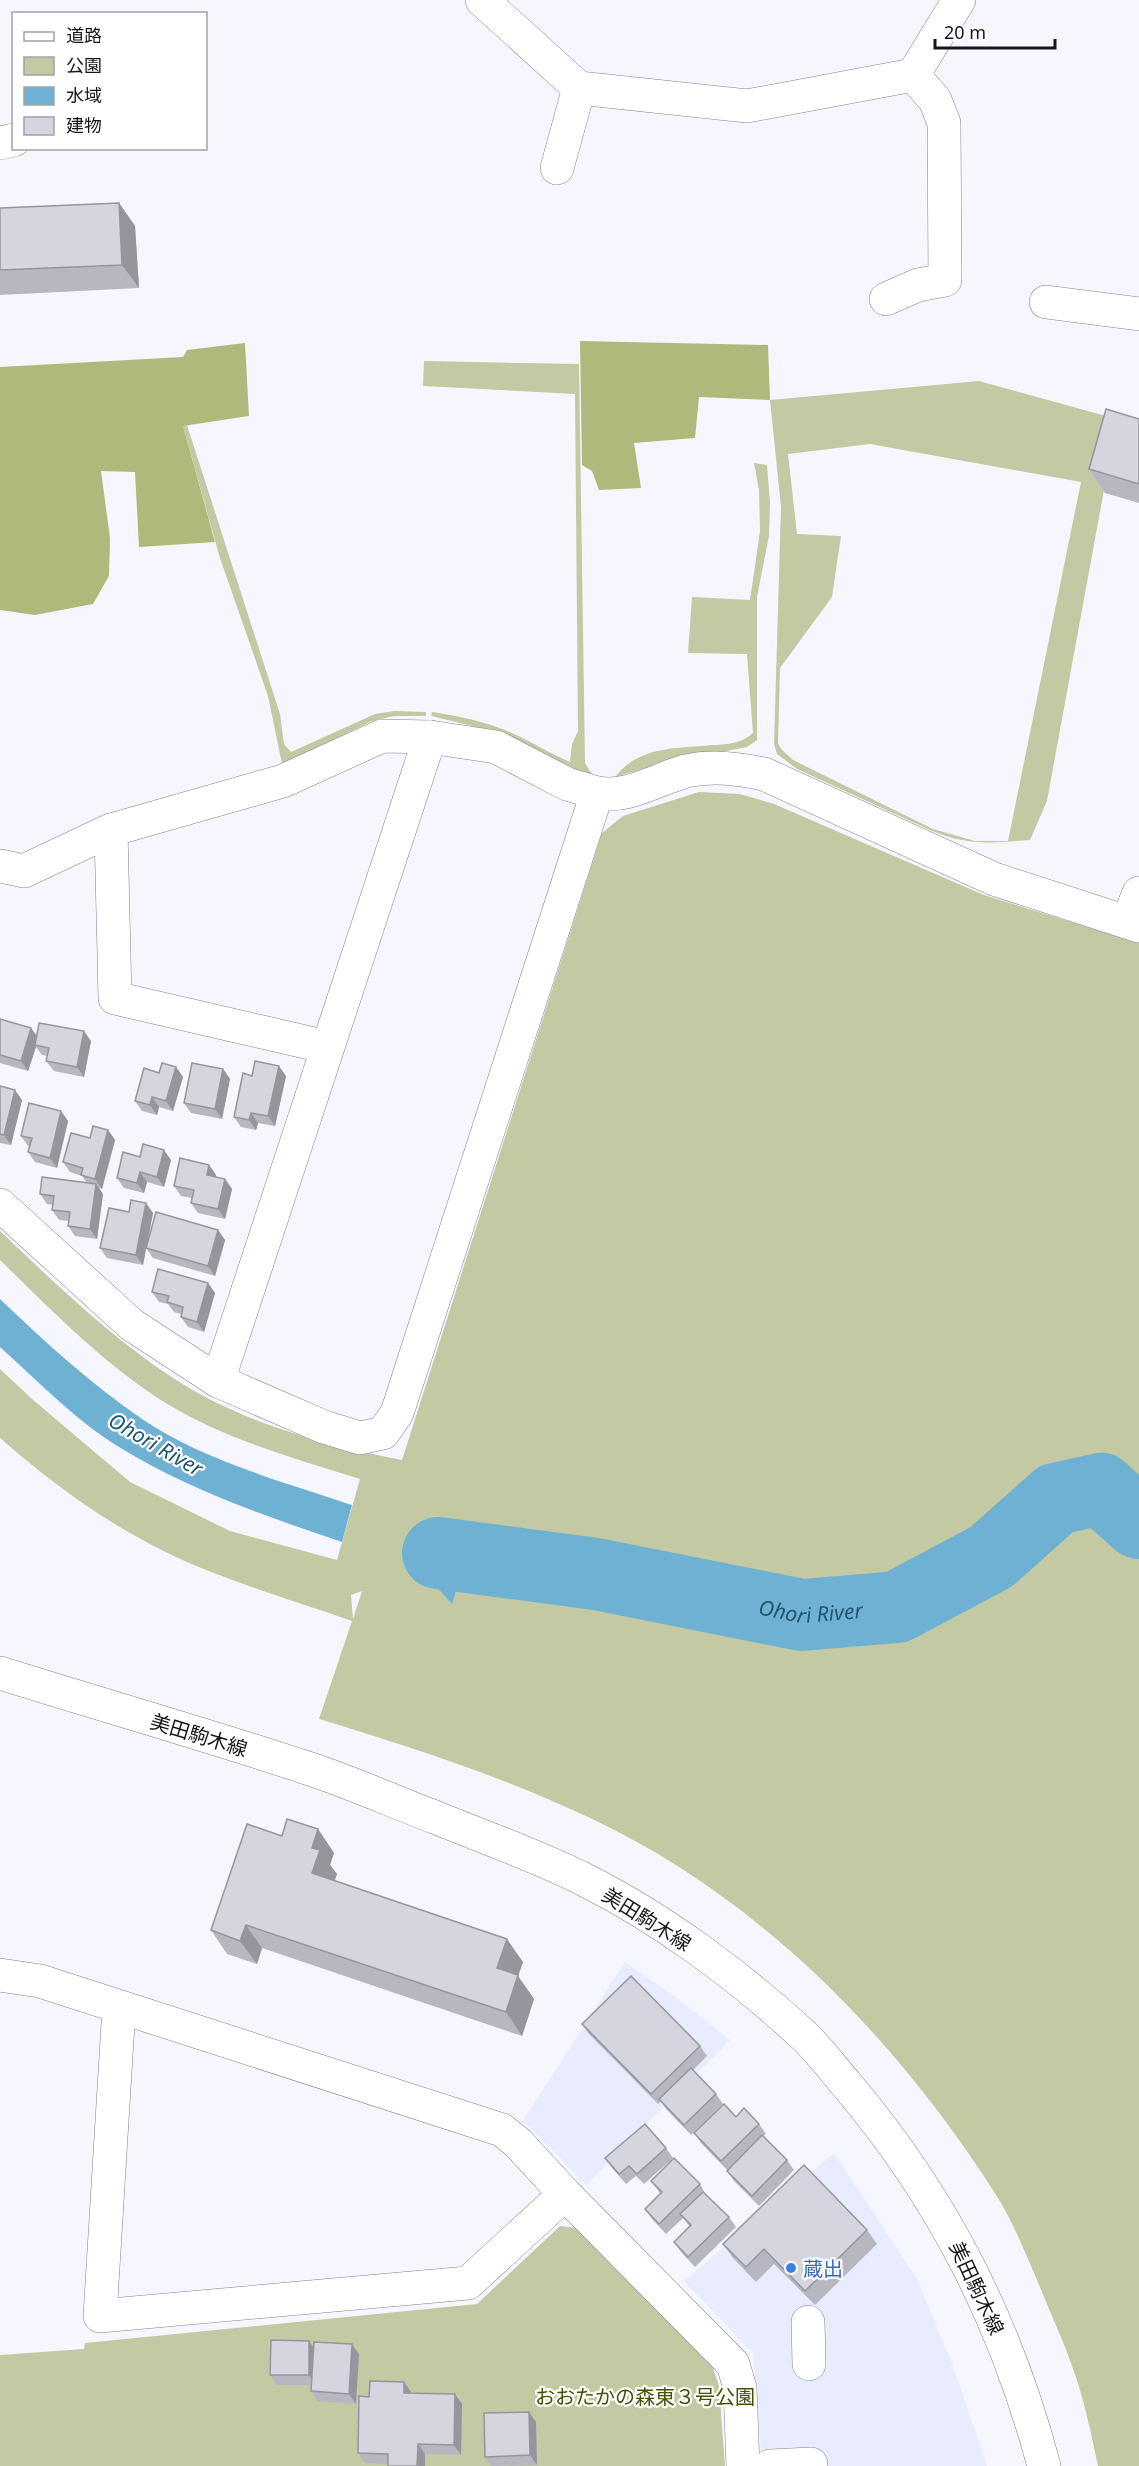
<svg xmlns="http://www.w3.org/2000/svg" width="1139" height="2466" font-family="'Noto Sans','Noto Sans JP',sans-serif">
<rect width="100%" height="100%" fill="#f6f7fe"/>
<g fill="#e8ecfe">
<polygon points="625,1962 674,1996 730,2040 586,2185 532,2129 522,2122"/>
<polygon points="834,2153 917,2279 953,2366 987,2466 762,2466 753,2353 684,2281"/>
</g>
<g fill="#c2c9a3" fill-rule="evenodd">
<path d="M424 361 579 364 585 763 593 776 575 772 493 731 431 716 432 712C458 716 488 722 512 733 532 742 551 754 570 762L572 744 578 731 575 394 423 386Z"/>
<path d="M979 381 1117 419 1047 801 1030 840C991 843 967 846 930 830L797 769 777 754 774 744 781 507 770 400ZM870 444 1081 482 1008 841H975L933 829 793 760 781 749 778 743 780 668 832 597 841 536 797 534 788 454Z"/>
<polygon points="187,425 280,714 284,744 291,752 375,714 394,711 426,712 426,716 394,716 372,721 282,764 268,696 220,558 183,426"/>
<path d="M754 463 767 465 770 503 769 536 757 597V740L747 747 660 764 615 777C640 745 677 749 713 745 729 744 740 744 753 733L747 654 688 653 692 597 750 600 760 531 759 490Z"/>
<path d="M699 792 740 794 774 804 984 895 1139 943V2466H1098C1091 2433 1084 2398 1072 2366 1063 2339 1050 2313 1040 2287 1027 2257 1015 2226 998 2198 898 2040 760 1897 588 1817 501 1776 411 1747 319 1719L352 1621C306 1605 260 1591 214 1573 136 1544 62 1493 0 1438V1369L32 1399 130 1482 230 1531 337 1560 360 1479C295 1459 228 1440 169 1405 107 1367 52 1311 0 1260V1231C55 1283 109 1336 173 1378 242 1423 322 1444 402 1460L602 833 623 816ZM362 1591 353 1619 351 1595Z"/>
<polygon points="560,2226 578,2228 712,2365 719,2386 725,2466 0,2466 0,2355 84,2349 85,2343 477,2304"/>
</g>
<g fill="#aeb97b">
<polygon points="580,341 768,345 770,400 699,397 695,438 634,443 641,488 599,490 592,471 582,465"/>
<polygon points="245,343 249,416 183,426 215,542 139,547 135,472 101,471 110,538 109,576 93,604 35,615 0,610 0,367 183,357 187,350"/>
</g>
<g fill="#6eb1d3">
<path d="M0 1299C45 1342 91 1384 142 1419 202 1460 284 1482 352 1505L342 1542C265 1516 189 1490 119 1447 75 1420 38 1381 0 1347Z"/>
<polygon points="476,1525 452,1604 426,1575 438,1534"/>
</g>
<g fill="none" stroke-linecap="round" stroke-linejoin="round">
<path stroke="#6eb1d3" stroke-width="72" id="s1" d="M438 1553 596 1574 802 1615 897 1607 991 1557 1056 1499 1101 1489 1139 1523"/>
<g stroke="#81838d" stroke-width="34">
<g id="minor">
<polyline points="482,0 579,88 747,106 913,75 959,0"/>
<polyline points="0,143 14,140"/>
<polyline points="557,168 579,88"/>
<polyline points="886,299 918,285 945,280 944,123 935,100 913,75"/>
<polyline points="1046,302 1139,314"/>
<polyline points="111,830 115,998 327,1047"/>
<polyline points="0,866 24,871 111,830 283,781 382,736 430,737 496,747 567,784 597,793"/>
<polyline points="1127,922 1139,893"/>
<path d="M0 1205 132 1325 218 1381 324 1427 360 1438 383 1433 397 1413 597 793C627 799 657 779 686 771 713 765 738 769 764 774L994 879 1139 926"/>
<polyline points="218,1381 430,737"/>
<path d="M0 1673C102 1705 205 1734 307 1768 351 1782 394 1802 437 1818 486 1838 538 1856 585 1880 661 1918 738 1975 801 2033 818 2048 832 2068 847 2085 943 2198 1006 2323 1044 2466"/>
<polyline points="0,1975 40,1981 502,2130 518,2143 565,2194 733,2364 740,2388 743,2466"/>
<polyline points="119,2007 100,2316 468,2283 565,2194"/>
<polyline points="808,2322 809,2364"/>
<polyline points="770,2466 811,2464"/>
</g>
</g>
<use href="#minor" stroke="#fff" stroke-width="33"/>
</g>
<g fill="#b7b7c1">
<polygon points="119,203 135,226 139,288 0,295 0,208"/>
<polygon points="1139,419 1139,503 1105,493 1089,469"/>
<polygon points="0,1019 31,1028 37,1036 91,1041 84,1077 54,1071 46,1061 47,1056 42,1055 36,1047 28,1071 0,1063"/>
<polygon points="176,1067 183,1077 173,1111 159,1107 157,1115 142,1111 135,1101"/>
<polygon points="223,1069 230,1079 222,1119 191,1113 184,1103"/>
<polygon points="252,1076 286,1076 275,1126 258,1123 256,1130 241,1127 234,1117"/>
<polygon points="0,1086 22,1100 11,1145 0,1143"/>
<polygon points="61,1111 68,1121 57,1168 35,1162 28,1152 30,1146 28,1146 21,1136"/>
<polygon points="108,1130 115,1140 102,1189 99,1188 103,1194 97,1239 75,1236 68,1226 68,1221 59,1220 52,1210 53,1205 47,1204 40,1194 87,1183 82,1176 70,1172 63,1162 90,1138"/>
<polygon points="171,1160 164,1187 147,1182 144,1193 124,1188 117,1178"/>
<polygon points="209,1165 216,1175 216,1177 225,1179 232,1189 225,1219 198,1213 191,1203 192,1198 181,1196 174,1186"/>
<polygon points="129,1212 153,1213 148,1241 218,1230 225,1240 215,1276 153,1258 146,1248 143,1265 107,1258 100,1248"/>
<polygon points="208,1283 215,1293 204,1332 188,1327 181,1317 181,1314 174,1312 168,1304 159,1302 152,1292"/>
<polygon points="318,1829 334,1853 330,1865 337,1874 334,1881 523,1962 518,1976 534,1999 522,2036 262,1948 257,1964 227,1954 211,1930"/>
<polygon points="582,2024 700,2046 707,2056 693,2070 716,2094 723,2104 691,2135 666,2109 661,2101 658,2104 589,2034"/>
<polygon points="736,2117 759,2124 766,2134 763,2136 787,2160 794,2170 759,2206 734,2181 727,2171 727,2170 701,2143 694,2133"/>
<polygon points="666,2148 673,2158 644,2184 636,2176 626,2184 612,2168 605,2158"/>
<polygon points="651,2181 700,2184 706,2195 729,2217 736,2227 695,2267 681,2252 674,2242 690,2227 683,2218 666,2234 652,2219 645,2209 660,2193"/>
<polygon points="867,2230 877,2244 815,2305 774,2264 756,2282 733,2258 723,2244"/>
<polygon points="314,2347 359,2354 356,2404 318,2401 311,2391 311,2385 277,2385 270,2375"/>
<polygon points="411,2392 411,2393 462,2404 461,2455 425,2454 388,2464 365,2463 358,2453 369,2397"/>
<polygon points="536,2422 537,2465 491,2466 485,2457"/>
</g>
<g fill="#95959d">
<polygon points="119,203 135,226 139,288 122,265"/>
<polygon points="31,1028 38,1038 35,1045 36,1047 28,1071 21,1061"/>
<polygon points="84,1031 91,1041 84,1077 77,1067"/>
<polygon points="279,1066 286,1076 275,1126 268,1116"/>
<polygon points="176,1067 183,1077 173,1111 166,1101"/>
<polygon points="223,1069 230,1079 222,1119 215,1109"/>
<polygon points="15,1090 22,1100 11,1145 4,1135"/>
<polygon points="152,1097 159,1107 157,1115 150,1105"/>
<polygon points="61,1111 68,1121 57,1168 50,1158"/>
<polygon points="251,1113 258,1123 256,1130 249,1120"/>
<polygon points="108,1130 115,1140 102,1189 95,1179"/>
<polygon points="164,1150 171,1160 164,1187 157,1177"/>
<polygon points="209,1165 216,1175 214,1185 207,1175"/>
<polygon points="140,1172 147,1182 144,1193 137,1183"/>
<polygon points="225,1179 232,1189 225,1219 218,1209"/>
<polygon points="96,1184 103,1194 97,1239 90,1229"/>
<polygon points="146,1203 153,1213 143,1265 136,1255"/>
<polygon points="218,1230 225,1240 215,1276 208,1266"/>
<polygon points="208,1283 215,1293 204,1332 197,1322"/>
<polygon points="318,1829 334,1853 330,1865 337,1874 329,1897 312,1873 312,1848"/>
<polygon points="246,1925 262,1948 257,1964 240,1941"/>
<polygon points="507,1939 523,1962 518,1976 534,1999 522,2036 506,2012 497,1968"/>
<polygon points="309,2341 316,2351 316,2385 309,2375"/>
<polygon points="352,2344 359,2354 356,2404 349,2394"/>
<polygon points="404,2382 411,2392 411,2403 404,2393"/>
<polygon points="455,2394 462,2404 461,2455 454,2445"/>
<polygon points="529,2412 536,2422 537,2465 530,2455"/>
<polygon points="418,2444 425,2454 425,2466 417,2466"/>
</g>
<g fill="#d5d5e0" stroke="#95959d" stroke-width="1.5">
<polygon points="119,203 122,265 0,270 0,208"/>
<polygon points="1106,409 1139,419 1139,484 1089,469"/>
<polygon points="0,1019 31,1028 21,1061 0,1055"/>
<polygon points="39,1023 84,1031 77,1067 46,1061 49,1048 35,1045"/>
<polygon points="255,1061 279,1066 268,1116 251,1113 249,1120 234,1117 243,1073 252,1076"/>
<polygon points="162,1063 176,1067 166,1101 152,1097 150,1105 135,1101 144,1068 159,1073"/>
<polygon points="192,1063 223,1069 215,1109 184,1103"/>
<polygon points="0,1086 15,1090 4,1135 0,1134"/>
<polygon points="29,1103 61,1111 50,1158 28,1152 32,1138 21,1136"/>
<polygon points="93,1126 108,1130 95,1179 81,1175 83,1168 63,1162 71,1133 90,1138"/>
<polygon points="143,1144 164,1150 157,1177 140,1172 137,1183 117,1178 123,1152 140,1157"/>
<polygon points="180,1158 209,1165 207,1175 225,1179 218,1209 191,1203 194,1190 174,1186"/>
<polygon points="42,1177 96,1184 90,1229 68,1226 70,1212 52,1210 54,1196 40,1194"/>
<polygon points="131,1200 146,1203 136,1255 100,1248 109,1208 129,1212"/>
<polygon points="156,1212 218,1230 208,1266 146,1248"/>
<polygon points="158,1269 208,1283 197,1322 181,1317 183,1307 167,1302 169,1296 152,1292"/>
<polygon points="287,1819 318,1829 312,1848 320,1850 312,1873 507,1939 497,1968 518,1975 506,2012 246,1925 240,1941 211,1930 247,1824 282,1836"/>
<polygon points="631,1976 700,2046 651,2094 582,2024"/>
<polygon points="691,2068 716,2094 684,2125 659,2099"/>
<polygon points="724,2104 736,2117 744,2108 759,2124 721,2161 694,2133"/>
<polygon points="645,2124 666,2148 637,2174 629,2166 619,2174 605,2158"/>
<polygon points="762,2135 787,2160 752,2196 727,2171"/>
<polygon points="674,2158 700,2184 659,2224 645,2209 662,2192 651,2181"/>
<polygon points="804,2165 867,2230 805,2291 764,2249 746,2267 723,2244"/>
<polygon points="703,2192 729,2217 688,2257 674,2242 691,2225 680,2214"/>
<polygon points="271,2340 309,2341 309,2375 270,2375"/>
<polygon points="314,2342 352,2344 349,2394 311,2391"/>
<polygon points="370,2381 404,2382 404,2393 455,2394 454,2445 418,2444 417,2466 388,2466 388,2454 358,2453 359,2396 369,2397"/>
<polygon points="529,2412 530,2455 485,2457 484,2413"/>
</g>
<circle fill="#3f7fe0" stroke="#fff" stroke-width="2" cx="791" cy="2268" r="6"/>
<g text-anchor="middle" dominant-baseline="central" stroke-width="4.5" stroke-linejoin="round" paint-order="stroke">
<g font-size="20" fill="#15161a" stroke="#fff">
<text transform="translate(199 1735) rotate(17)">美田駒木線</text>
<text transform="translate(647 1919) rotate(32)">美田駒木線</text>
<text transform="translate(977 2288) rotate(65)">美田駒木線</text>
</g>
<g font-size="20" fill="#366cbe" stroke="#fff" text-anchor="start">
<text x="803" y="2268">蔵出</text>
</g>
<g font-size="20" fill="#474f03" stroke="#fff">
<text x="645" y="2396">おおたかの森東３号公園</text>
</g>
<g font-size="21" font-style="italic" fill="#21566f" stroke="#fff">
<text transform="translate(156 1444) rotate(30)">Ohori River</text>
<text stroke="none"><textPath href="#s1" startOffset="378">Ohori River</textPath></text>
</g>
</g>
<rect x="12" y="12" width="195" height="138" fill="#ffffff" stroke="#a1a2a3" stroke-width="1.5"/>
<rect x="24" y="32" width="30" height="9" fill="#ffffff" stroke="#a1a2a3" stroke-width="1.5"/>
<text x="66" y="42" font-size="18" fill="#15161a">道路</text>
<rect x="24" y="57" width="30" height="18" fill="#c2c9a3" stroke="#a1a2a3" stroke-width="1.5"/>
<text x="66" y="72" font-size="18" fill="#15161a">公園</text>
<rect x="24" y="87" width="30" height="18" fill="#6eb1d3" stroke="#a1a2a3" stroke-width="1.5"/>
<text x="66" y="102" font-size="18" fill="#15161a">水域</text>
<rect x="24" y="117" width="30" height="18" fill="#d5d5e0" stroke="#a1a2a3" stroke-width="1.5"/>
<text x="66" y="132" font-size="18" fill="#15161a">建物</text>
<path d="M935 39v9h120v-9" fill="none" stroke="#15161a" stroke-width="3"/>
<text x="944" y="39" font-size="18" fill="#15161a" stroke="#ffffff" stroke-width="4.5" paint-order="stroke">20 m</text>
</svg>
